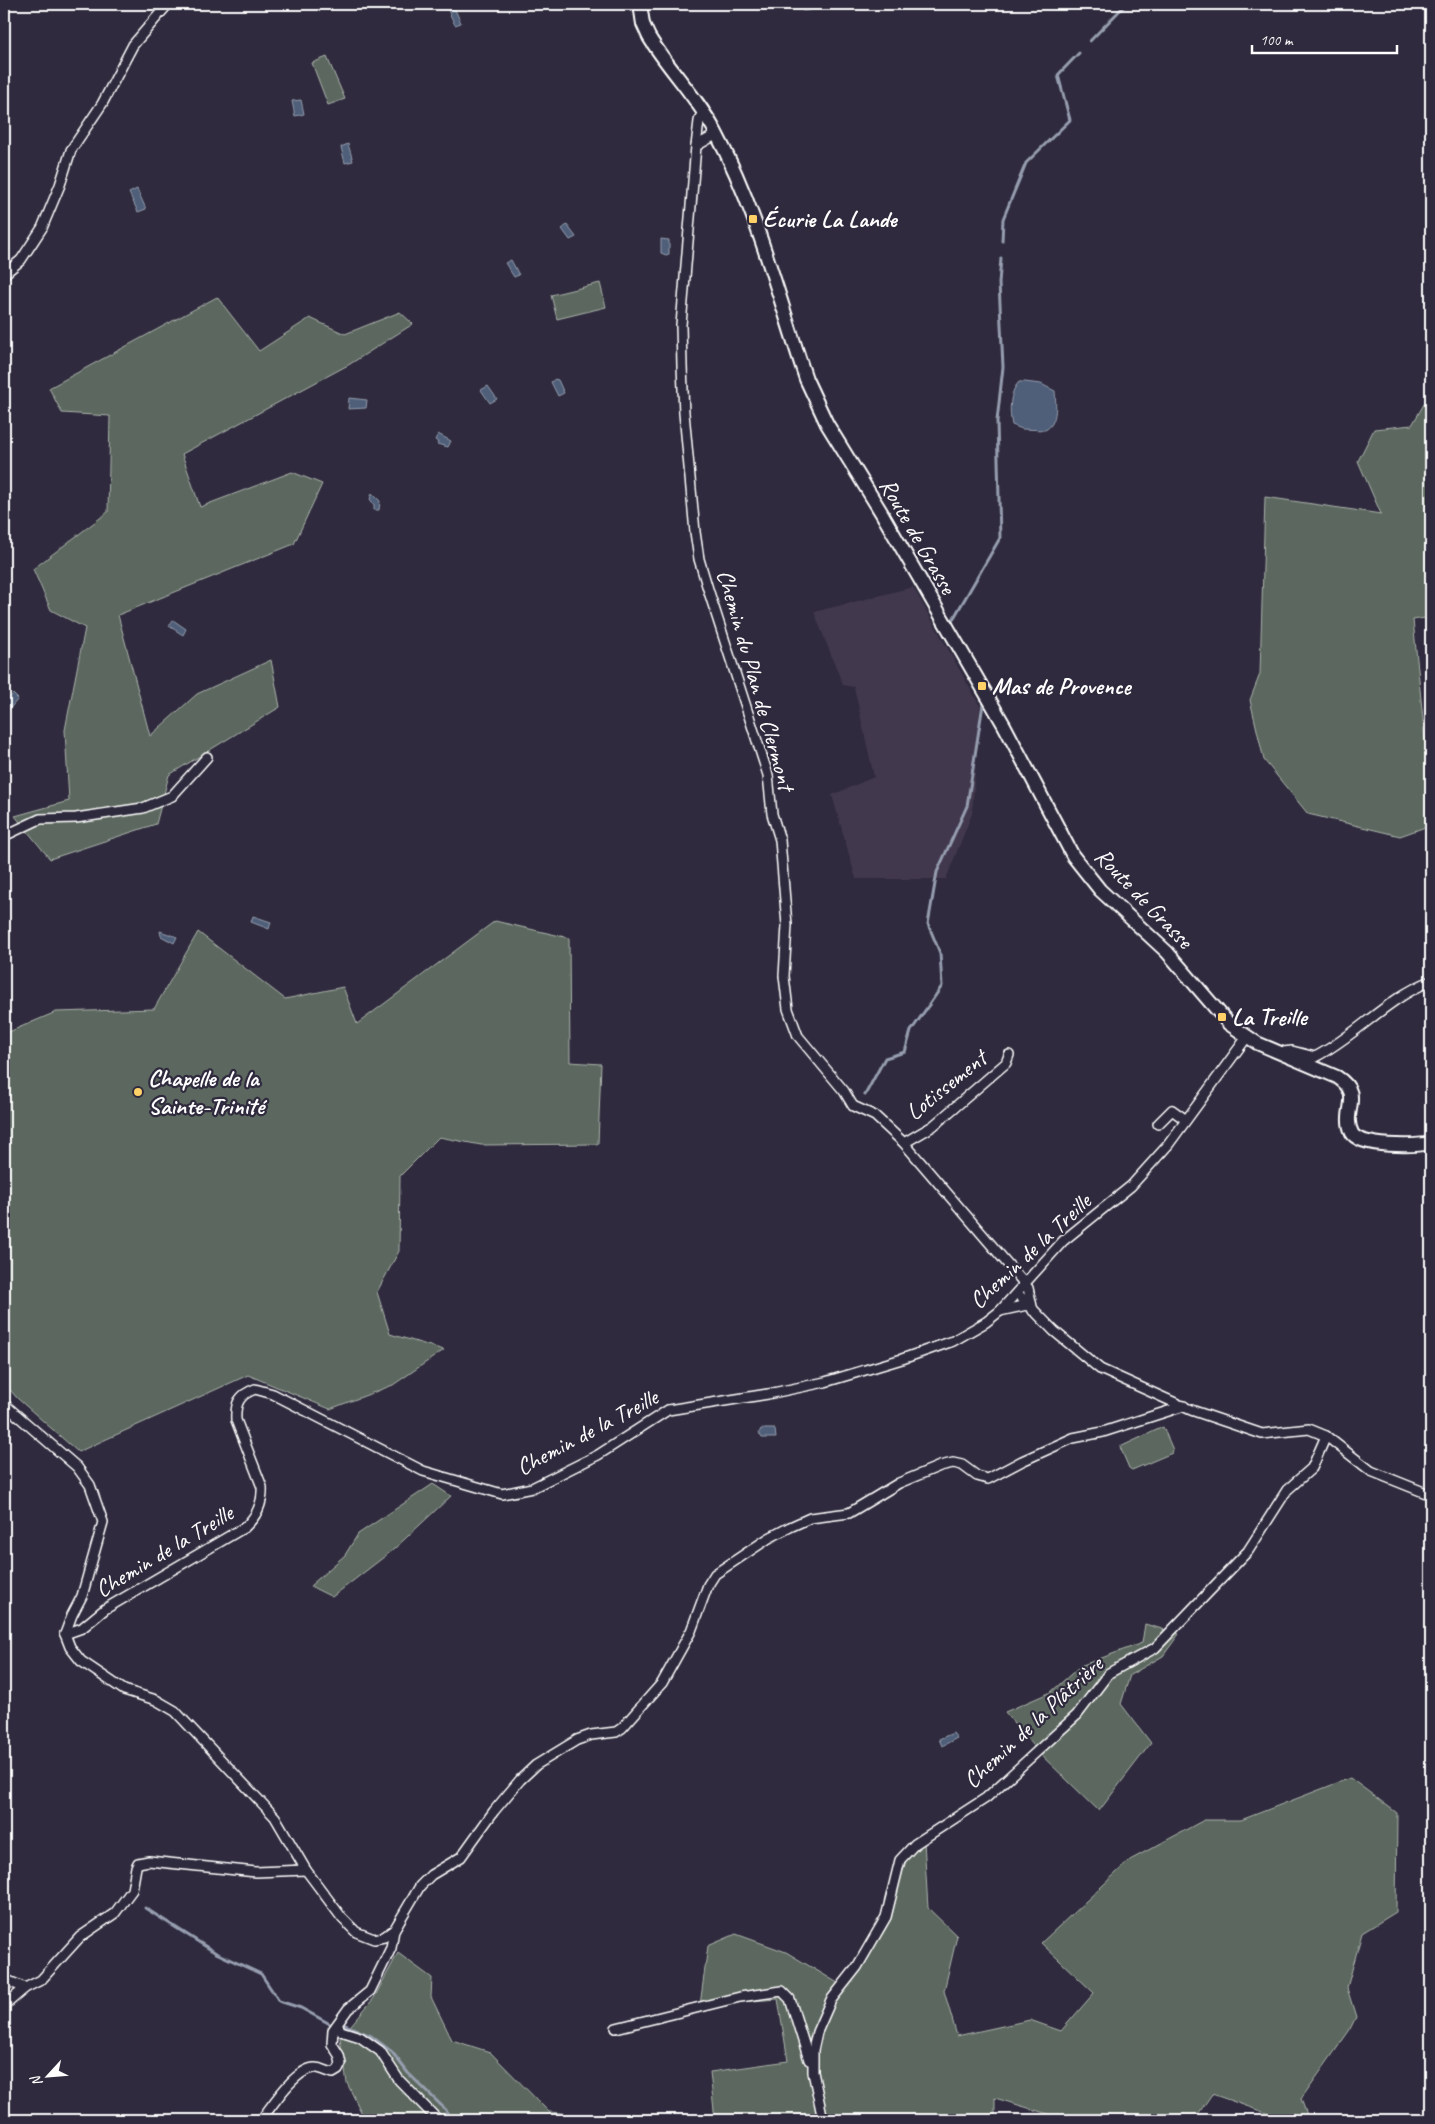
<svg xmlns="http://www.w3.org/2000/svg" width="1435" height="2124" font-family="Caveat,sans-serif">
<rect width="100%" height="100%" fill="#2f2a3d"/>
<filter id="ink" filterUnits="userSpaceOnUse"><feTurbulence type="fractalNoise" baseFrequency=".02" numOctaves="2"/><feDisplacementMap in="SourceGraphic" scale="10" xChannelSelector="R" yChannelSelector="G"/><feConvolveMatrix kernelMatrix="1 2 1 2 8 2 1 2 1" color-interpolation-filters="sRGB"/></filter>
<g filter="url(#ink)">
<polygon fill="#42394e" points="913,587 980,706 972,814 946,879 856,879 832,795 874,777 854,687 843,685 814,612"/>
<g fill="#5b685e" stroke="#adb4ae">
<polygon points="327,57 345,99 328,105 312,63"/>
<polygon points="600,283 606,307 557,319 551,295"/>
<polygon points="217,297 259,351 310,318 345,334 400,312 413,324 350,364 182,454 200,507 292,472 322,484 294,544 118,615 150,736 197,694 271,660 280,707 169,775 156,824 50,859 15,816 69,801 65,730 85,628 51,610 33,569 108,512 110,416 62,413 49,388"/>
<polygon points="1431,392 1431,617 1413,620 1426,749 1431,757 1431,825 1400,836 1308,814 1264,760 1250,700 1260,674 1265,497 1381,514 1358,461 1374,429 1412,425"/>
<polygon points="495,921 569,938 570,1062 601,1064 598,1144 481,1145 439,1137 400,1176 399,1251 377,1292 390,1334 444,1350 393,1385 330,1409 248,1375 78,1452 17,1398 4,1383 4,1034 56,1012 154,1009 198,932 285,999 343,987 357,1024"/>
<polygon points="1163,1427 1173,1450 1172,1453 1132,1470 1129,1468 1120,1447"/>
<polygon points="433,1484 451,1496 393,1550 332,1597 310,1586 345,1555 358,1534"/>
<polygon points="1145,1624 1179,1634 1163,1656 1130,1675 1121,1704 1151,1743 1099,1811 1037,1751 1005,1712 1051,1692 1080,1666 1142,1643"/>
<polygon points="1350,1778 1397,1813 1396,1912 1362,1933 1347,1988 1356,2017 1349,2031 1301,2099 1309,2120 1275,2120 1269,2114 1212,2094 1194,2120 1068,2120 995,2098 995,2120 715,2120 710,2072 788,2061 778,1999 700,2005 708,1946 736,1934 786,1952 846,1988 886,1928 907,1857 924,1841 928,1908 957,1936 944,1991 957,2036 1030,2020 1061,2031 1094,1993 1041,1943 1130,1860 1204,1820 1241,1820"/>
<polygon points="398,1953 432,1978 431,1997 452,2040 490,2052 549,2112 638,2120 365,2120 347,2083 340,2038 374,1998"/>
</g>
<g fill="#505e79" stroke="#969eaf">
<polygon points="453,5 461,23 455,25 447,8"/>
<polygon points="301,100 304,114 295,116 292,101"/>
<polygon points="348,144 353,161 345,163 341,147"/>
<polygon points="137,189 146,209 138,212 129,193"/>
<polygon points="567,225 576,237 570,240 562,229"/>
<polygon points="661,239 669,240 669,254 666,255 661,253"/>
<polygon points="511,260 519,275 514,277 505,263"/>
<polygon points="555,379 558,380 564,393 558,396 551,382"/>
<path d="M1025 382 1041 384 1055 391C1056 404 1058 424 1045 430L1022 429 1012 425C1009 412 1009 392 1019 382Z"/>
<polygon points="488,386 497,399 490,403 481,390"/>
<polygon points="349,398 367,400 366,408 348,409"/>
<polygon points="438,434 451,441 448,447 437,444 438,442 435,440"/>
<polygon points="372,493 380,501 379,510 374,510 374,505 370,499"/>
<polygon points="173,620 186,629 183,635 169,626"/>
<polygon points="13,694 18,699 7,712 4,711 4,703"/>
<polygon points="253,916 271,922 269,929 251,922"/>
<polygon points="160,931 177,937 174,943 161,936"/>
<polygon points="761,1429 775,1429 776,1438 762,1438 759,1433"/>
<polygon points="953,1733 957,1738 942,1746 939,1739"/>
</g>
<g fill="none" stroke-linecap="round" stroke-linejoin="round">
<g stroke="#969eaf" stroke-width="3">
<polyline points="1090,41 1126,4"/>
<polyline points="1002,241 1003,219 1026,163 1070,120 1058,75 1079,53"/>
<polyline points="952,621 1000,538 997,421 1003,367 999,283 1001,258"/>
<polyline points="865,1095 885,1058 905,1052 911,1031 942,986 940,953 928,924 937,872 967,806 983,704"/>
<polyline points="145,1908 216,1953 261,1974 279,2001 301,2008 330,2024"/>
<polyline points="345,2025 371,2036 392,2052 408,2073 446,2110 450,2120"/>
</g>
<g stroke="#fff" stroke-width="12">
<g id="street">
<polyline points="804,5 811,4"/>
<polyline points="703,111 699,121 696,146 681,325 682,366 684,413 695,532 699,559 708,589 768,775 772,814 780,840 787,925 784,976 788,1009 798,1036 844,1091 853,1106 875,1116 904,1143 1024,1283 1028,1288 1033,1311"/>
<polyline points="696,146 717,134"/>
<polyline points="4,274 21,260 42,228 60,185 71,150 102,104 133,45 168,4"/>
<polyline points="4,836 40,819 76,818 143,808 172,796 207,757"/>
<path d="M1283 1052 1292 1051 1315 1057C1356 1036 1387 998 1431 981"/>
<polyline points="1158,1124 1172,1110 1186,1120"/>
<polyline points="904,1143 933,1126 1006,1063 1009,1055"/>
<polyline points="1017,1293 1054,1331 1100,1369 1191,1410 1262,1434 1309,1429 1326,1436 1371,1471 1431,1495"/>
<polyline points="1000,1311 1027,1305"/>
<polyline points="4,1404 77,1467 90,1485 103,1522 82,1596 72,1615 65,1634"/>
<path d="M65 1634 82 1628 105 1609 245 1527C257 1516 263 1503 262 1487L236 1420C235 1403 239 1395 255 1389L273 1394 423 1471 502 1494 532 1488 598 1455 668 1410 768 1394 825 1382 902 1359 953 1341 986 1322 1000 1311 1063 1241 1131 1186 1168 1145 1247 1037"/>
<polyline points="65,1634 70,1647 81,1661 124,1690 156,1700 175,1711 275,1817 306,1870 342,1918 356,1932 374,1939 384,1937 394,1930"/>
<polyline points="4,1979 25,1988"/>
<polyline points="4,2006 25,1988 41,1980 80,1937 115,1913 132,1890 136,1867 138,1863 149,1861 256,1872 306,1870"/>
<polyline points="337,2025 341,2031 360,2037 380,2051 399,2080 438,2120"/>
<polyline points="616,2028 740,1997 782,1991 790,1999 809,2060"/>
<path d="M261 2120C272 2106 294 2070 314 2068 319 2067 328 2072 333 2073L338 2070 341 2064 339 2055 332 2044 333 2030 348 2009 370 1991 391 1948 394 1930 420 1886 431 1875 461 1857 494 1811 520 1780 536 1765 577 1740 591 1735 616 1732 622 1728 662 1683 691 1631 708 1585 715 1574 769 1538 790 1527 810 1518 849 1513 899 1483 940 1466 953 1463 962 1465 977 1476 988 1479 1022 1461 1073 1438 1103 1432 1184 1406"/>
<polyline points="823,2120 813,2072 813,2050 817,2032 831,2000 857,1967 886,1917 900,1860 915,1844 986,1798 1077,1715 1109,1673 1155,1648 1248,1551 1287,1490 1312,1468 1326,1436"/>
</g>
</g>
<g stroke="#fff" stroke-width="16">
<path id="secondary" d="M640 4 643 24 649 37C669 70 698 98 716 133 757 210 778 296 806 379L827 424 881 512 1004 725 1073 856 1100 890 1167 952 1229 1024 1257 1043 1337 1077C1365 1095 1341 1111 1352 1133 1360 1148 1416 1146 1431 1143"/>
</g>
<use href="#street" stroke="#2f2a3d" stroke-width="9"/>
<use href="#secondary" stroke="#2f2a3d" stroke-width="12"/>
</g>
</g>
<g fill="#ffd166" stroke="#2f2a3d" stroke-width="2">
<rect x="748" y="214" width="10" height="10" rx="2.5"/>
<rect x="977" y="681" width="10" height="10" rx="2.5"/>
<rect x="1217" y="1012" width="10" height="10" rx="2.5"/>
<circle cx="138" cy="1092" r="5"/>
</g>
<g text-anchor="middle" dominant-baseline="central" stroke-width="4.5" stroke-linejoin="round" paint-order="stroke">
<g font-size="24" font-weight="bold" fill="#fff" stroke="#2f2a3d" text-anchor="start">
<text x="763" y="219">Écurie La Lande</text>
<text x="992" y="686">Mas de Provence</text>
<text x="1232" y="1017">La Treille</text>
<text x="148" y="1078">Chapelle de la<tspan x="148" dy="28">Sainte-Trinité</tspan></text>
</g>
<g font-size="24" fill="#fff" stroke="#2f2a3d">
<text transform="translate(918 536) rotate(60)">Route de Grasse</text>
<text transform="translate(756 680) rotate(74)">Chemin du Plan de Clermont</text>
<text transform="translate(1144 898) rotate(46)">Route de Grasse</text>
<text transform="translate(946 1085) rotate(-39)">Lotissement</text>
<text transform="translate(1030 1251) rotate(-43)">Chemin de la Treille</text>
<text transform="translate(587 1432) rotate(-28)">Chemin de la Treille</text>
<text transform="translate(164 1551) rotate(-31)">Chemin de la Treille</text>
<text transform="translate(1033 1722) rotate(-43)">Chemin de la Plâtrière</text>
</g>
</g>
<rect width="1435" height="2124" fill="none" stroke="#2f2a3d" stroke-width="20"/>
<rect x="10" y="10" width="1415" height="2104" fill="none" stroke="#fff" stroke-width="2" filter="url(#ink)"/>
<g transform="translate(48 2076) rotate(244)" stroke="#2f2a3d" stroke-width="4" paint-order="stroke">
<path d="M0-4L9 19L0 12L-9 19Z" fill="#ffffff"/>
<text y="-8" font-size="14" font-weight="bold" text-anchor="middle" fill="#ffffff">N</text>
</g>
<path d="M1252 45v8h145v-8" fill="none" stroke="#ffffff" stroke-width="2.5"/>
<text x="1260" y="45" font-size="15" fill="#ffffff" stroke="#2f2a3d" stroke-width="4" paint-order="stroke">100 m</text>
</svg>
